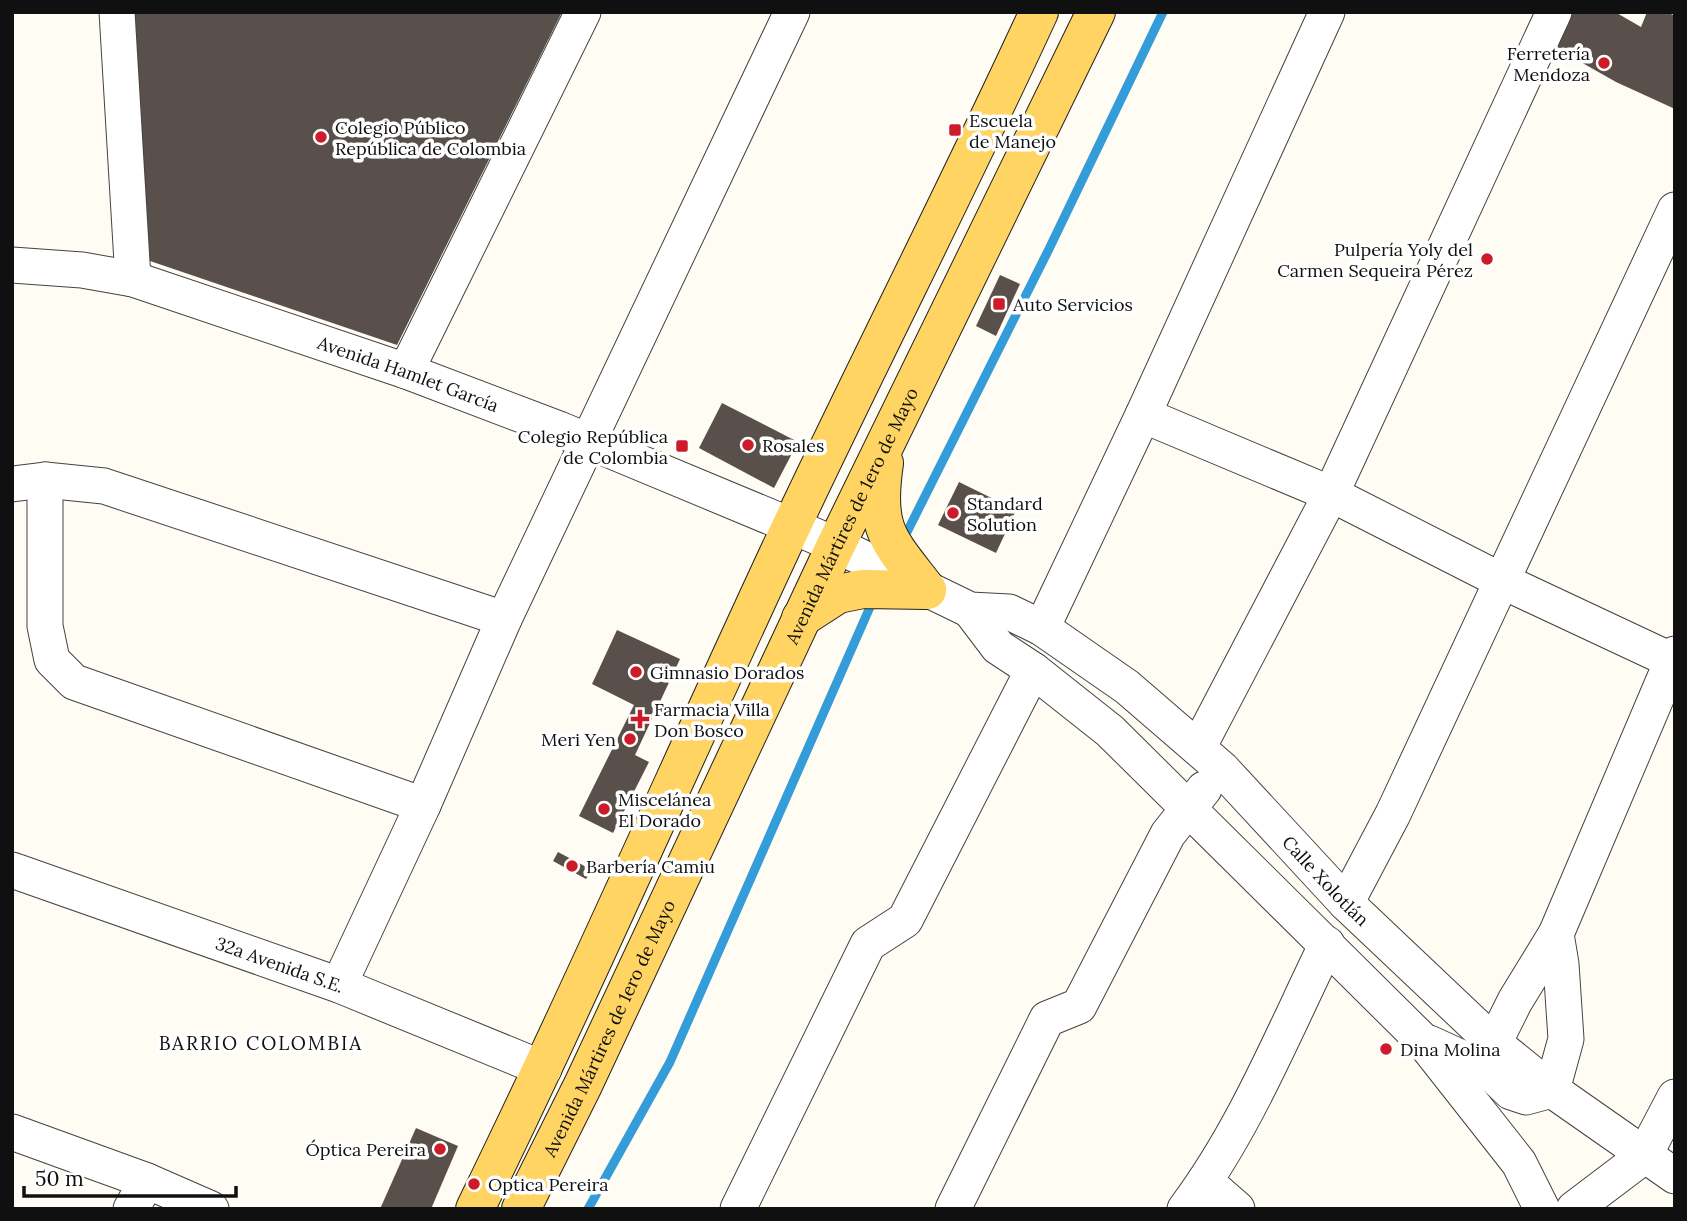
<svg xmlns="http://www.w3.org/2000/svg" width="1687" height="1221" font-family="Lora,serif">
<rect width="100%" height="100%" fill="#fffcf3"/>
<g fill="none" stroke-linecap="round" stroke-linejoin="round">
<g stroke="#339cd9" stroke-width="9">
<polyline points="902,542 1049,249 1163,12"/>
<polyline points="588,1209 670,1062 874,598"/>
</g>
</g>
<g fill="#5a504b">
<polygon points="133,12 562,12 397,345 150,261"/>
<polygon points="1567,12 1615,12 1641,27 1647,12 1667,12 1675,16 1675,109 1616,82 1549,44"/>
<polygon points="1000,275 1020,284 996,336 976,326"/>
<polygon points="722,403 798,442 774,488 699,448"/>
<polygon points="959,482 1016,510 996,553 938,525"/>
<polygon points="617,630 680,659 635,755 649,762 613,833 579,816 634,705 592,684"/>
<polygon points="558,852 592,870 586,879 553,861"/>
<polygon points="416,1128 458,1146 431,1209 380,1209"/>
</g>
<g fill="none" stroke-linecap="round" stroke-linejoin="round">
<g stroke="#434343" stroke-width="37">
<g id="minor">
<polyline points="117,12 133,279"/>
<path id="s1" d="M12 265 82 270 133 279 406 371 559 429 792 526 836 545 970 610 1009 612 1042 628 1127 687 1222 769 1346 903 1494 1043 1552 1090 1675 1176"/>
<polyline points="406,371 583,12"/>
<polyline points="1143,415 1331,494 1502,581 1675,662"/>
<polyline points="45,480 45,626 52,660 74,682 423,805"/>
<polyline points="12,484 45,480 104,486 504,619"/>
<polyline points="970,610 998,647 1033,670 1110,731 1423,1041 1519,1163 1542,1209"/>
<polyline points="1042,628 1143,415 1327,12"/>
<polyline points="1198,748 1331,494 1554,12"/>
<path id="s2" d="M12 870 339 985 544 1069"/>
<polyline points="1346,903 1393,814 1675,210"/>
<polyline points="339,985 423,805 504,619 792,12"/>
<polyline points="1429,1043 1488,1070 1511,1092 1526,1097 1552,1090"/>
<polyline points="1494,1043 1515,1001 1556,934 1675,654"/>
<polyline points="1552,1090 1566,1039 1561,964 1556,934"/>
<polyline points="12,1132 147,1181 211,1209"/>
<polyline points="1205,1181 1237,1209"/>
<polyline points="131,1209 147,1181"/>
<polyline points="738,1209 868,944 905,920 1033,670"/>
<polyline points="953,1209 1047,1019 1079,1006 1168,834 1204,789"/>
<path d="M1185 1209C1245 1129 1283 1034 1327 944"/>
<polyline points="1574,1209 1644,1156 1675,1097"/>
</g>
</g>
<g stroke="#212121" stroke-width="40">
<g id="major">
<path d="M884 463C874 531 888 539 927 590"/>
<polyline points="801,618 838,594 863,589 927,590"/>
<path d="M475 1209C585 984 685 754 791 527 872 355 959 186 1039 12"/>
<path id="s3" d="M521 1209 583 1085 836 545 1096 12"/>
</g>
</g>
<use href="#minor" stroke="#fff" stroke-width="35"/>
<use href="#major" stroke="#ffd463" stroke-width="38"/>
</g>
<g fill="#cd1b29" stroke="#fff" stroke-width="2.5">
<circle cx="1604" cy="63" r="7"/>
<rect x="948" y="123" width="14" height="14" rx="3.5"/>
<circle cx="321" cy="137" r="7"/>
<circle cx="1487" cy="259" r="7"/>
<rect x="992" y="297" width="14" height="14" rx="3.5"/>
<circle cx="748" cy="445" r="7"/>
<rect x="675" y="439" width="14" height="14" rx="3.5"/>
<circle cx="953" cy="513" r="7"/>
<circle cx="636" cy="672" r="7"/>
<path d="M636.5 708.5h7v7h7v7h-7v7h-7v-7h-7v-7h7z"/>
<circle cx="630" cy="739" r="7"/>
<circle cx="604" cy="809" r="7"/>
<circle cx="572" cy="866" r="7"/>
<circle cx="1386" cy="1049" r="7"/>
<circle cx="440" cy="1149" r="7"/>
<circle cx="474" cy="1184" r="7"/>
</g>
<g text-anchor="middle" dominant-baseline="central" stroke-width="7" stroke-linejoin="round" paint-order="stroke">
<g font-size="18" fill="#101010" stroke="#fff" text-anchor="start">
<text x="1590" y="53" text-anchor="end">Ferretería<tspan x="1590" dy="21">Mendoza</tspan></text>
<text x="969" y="120">Escuela<tspan x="969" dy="21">de Manejo</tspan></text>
<text x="335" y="127">Colegio Público<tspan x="335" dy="21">República de Colombia</tspan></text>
<text x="1473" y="249" text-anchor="end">Pulpería Yoly del<tspan x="1473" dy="21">Carmen Sequeira Pérez</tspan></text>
<text x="1013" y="304">Auto Servicios</text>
<text x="668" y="436" text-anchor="end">Colegio República<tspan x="668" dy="21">de Colombia</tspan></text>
<text x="762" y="445">Rosales</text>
<text x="967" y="503">Standard<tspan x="967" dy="21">Solution</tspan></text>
<text x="650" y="672">Gimnasio Dorados</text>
<text x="654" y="709">Farmacia Villa<tspan x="654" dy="21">Don Bosco</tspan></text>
<text x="616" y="739" text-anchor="end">Meri Yen</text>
<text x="618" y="799">Miscelánea<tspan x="618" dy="21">El Dorado</tspan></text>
<text x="586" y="866">Barbería Camiu</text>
<text x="1400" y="1049">Dina Molina</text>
<text x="426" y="1149" text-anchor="end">Óptica Pereira</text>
<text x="488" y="1184">Optica Pereira</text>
</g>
<g font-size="18" fill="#101010" stroke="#fff">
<text stroke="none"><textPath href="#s1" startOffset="413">Avenida Hamlet García</textPath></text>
<text stroke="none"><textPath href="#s3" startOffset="768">Avenida Mártires de 1ero de Mayo</textPath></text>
<text stroke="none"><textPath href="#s1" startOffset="1480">Calle Xolotlán</textPath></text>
<text stroke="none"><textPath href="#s2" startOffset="284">32a Avenida S.E.</textPath></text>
<text stroke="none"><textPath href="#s3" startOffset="201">Avenida Mártires de 1ero de Mayo</textPath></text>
</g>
<g font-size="19" letter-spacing="2" fill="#101010" stroke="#fff">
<text x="261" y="1043">BARRIO COLOMBIA</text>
</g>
</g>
<rect width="1687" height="1221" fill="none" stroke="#101010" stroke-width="28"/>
<path d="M24 1186v10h212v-10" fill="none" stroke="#101010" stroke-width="3.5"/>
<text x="35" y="1186" font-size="21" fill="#101010" stroke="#ffffff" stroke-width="5" paint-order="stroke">50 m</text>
</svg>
